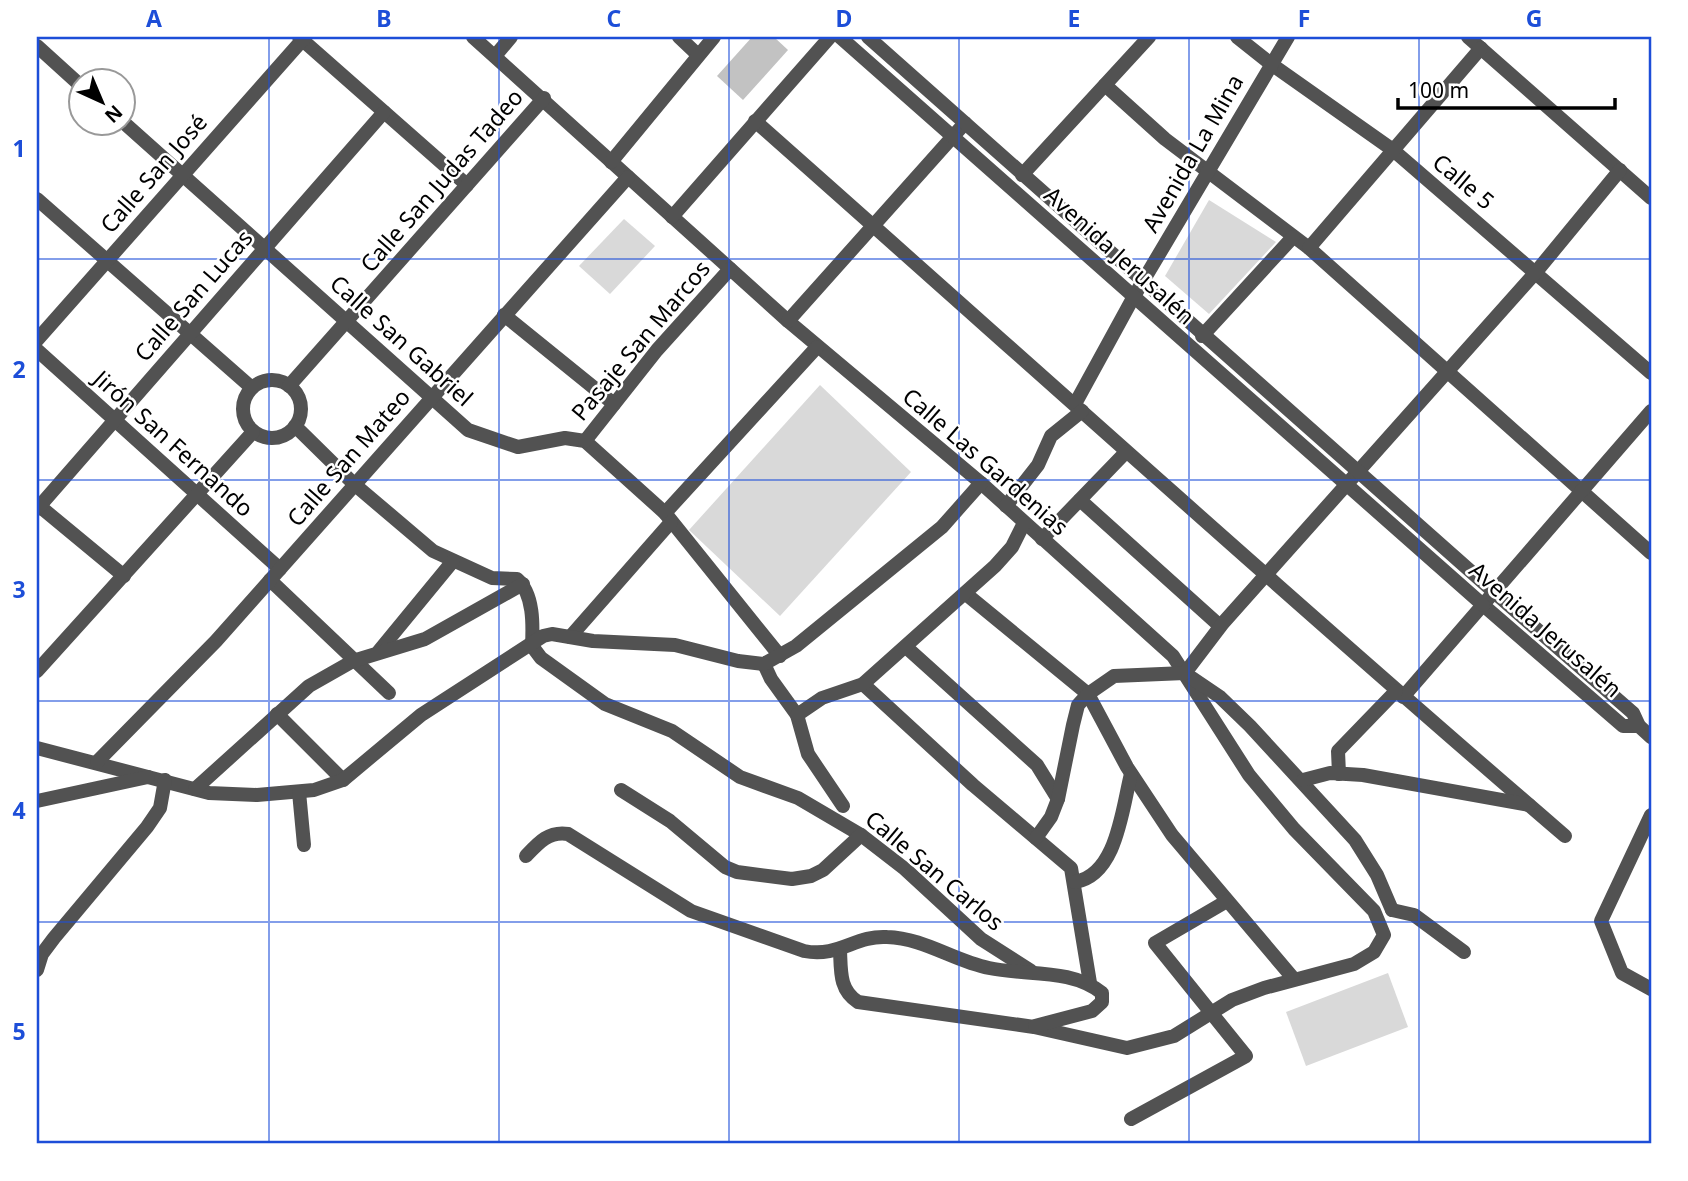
<svg xmlns="http://www.w3.org/2000/svg" width="1688" height="1181" font-family="'Noto Sans',sans-serif">
<rect width="100%" height="100%" fill="#fff"/>
<g fill="#d9d9d9">
<polygon points="1209,200 1276,242 1209,314 1165,276"/>
<polygon points="624,219 655,246 610,294 579,266"/>
<polygon points="820,385 911,472 780,616 689,530"/>
<polygon points="1388,973 1408,1027 1306,1066 1286,1012"/>
</g>
<polygon fill="#c2c2c2" points="752,37 774,37 788,50 743,100 717,76"/>
<g fill="none" stroke-linecap="round" stroke-linejoin="round">
<g stroke="#525252" stroke-width="14">
<polyline points="299,37 467,185"/>
<path d="M473 37 788 321 981 483 1173 656 1249 775 1294 829 1374 911 1384 935 1374 952 1354 964 1264 988 1232 1000 1174 1036 1127 1048 1034 1027 858 1002C839 990 841 971 840 950"/>
<polyline points="679,37 698,55"/>
<polyline points="1237,37 1271,64 1393,150 1651,373"/>
<polyline points="1468,37 1651,198"/>
<polyline points="37,46 80,85"/>
<polyline points="495,56 511,37"/>
<polyline points="1105,85 1165,139 1309,248 1651,553"/>
<polyline points="122,121 468,430 518,447 565,438 585,441 665,513 780,656"/>
<path d="M755 121C1025 360 1292 601 1565 836"/>
<polyline points="611,162 714,37"/>
<polyline points="1022,175 1149,37"/>
<polyline points="37,199 252,388"/>
<polyline points="672,217 830,37"/>
<polyline points="1309,248 1481,48"/>
<polyline points="504,315 614,404"/>
<polyline points="788,321 965,123"/>
<polyline points="1202,336 1293,237"/>
<polyline points="37,340 305,37"/>
<polyline points="37,350 280,569"/>
<circle cx="272" cy="409" r="29"/>
<polyline points="289,386 544,98"/>
<polyline points="1075,404 1133,298 1288,37"/>
<path d="M295 426 354 484 433 551 492 578 517 579C534 594 533 625 532 646L541 658 605 704 672 731 740 777 798 798 861 835 905 869 981 939 1031 971"/>
<polyline points="585,441 657,350 730,269"/>
<polyline points="1080,500 1220,626"/>
<polyline points="37,504 124,576"/>
<polyline points="1006,506 1038,465 1051,436 1082,411"/>
<polyline points="37,509 384,112"/>
<polyline points="665,513 817,347"/>
<polyline points="1042,539 1126,452"/>
<polyline points="270,580 389,693"/>
<polyline points="1494,592 1633,713 1639,726 1651,737"/>
<polyline points="966,594 1088,694 1127,767 1172,835 1293,978"/>
<polyline points="1483,605 1623,726 1639,726"/>
<polyline points="570,637 671,522"/>
<polyline points="906,647 1037,765 1058,799"/>
<polyline points="379,651 453,561"/>
<polyline points="764,664 771,679 797,715 808,754 843,806"/>
<polyline points="37,671 253,432"/>
<polyline points="1192,678 1220,697 1250,726 1355,840 1377,875 1392,910"/>
<polyline points="863,684 973,785 1071,868 1090,983"/>
<polyline points="1403,697 1651,411"/>
<polyline points="277,714 343,780"/>
<polyline points="797,715 822,698 863,684 995,566 1012,547 1024,523"/>
<polyline points="37,748 209,793 257,795 314,790 343,780 421,715 543,636 552,634 593,641 675,645 738,661 764,664 796,646 942,527 981,483"/>
<polyline points="97,762 216,641 628,177"/>
<polyline points="1339,774 1338,751 1396,691"/>
<polyline points="1303,780 1330,773 1363,775 1529,805"/>
<polyline points="195,789 309,686 353,661 425,639 523,584"/>
<polyline points="621,790 670,821 725,867 737,872 792,879 811,876 823,870 861,835"/>
<polyline points="299,792 304,845"/>
<polyline points="37,801 148,777"/>
<polyline points="1651,815 1601,921 1622,973 1651,989"/>
<polyline points="1036,838 1051,817 1058,799 1073,725 1078,705 1088,694 1114,676 1185,673 1223,623 1536,272 1620,170"/>
<path d="M526 856C539 842 549 831 568 834L691 911 804 951C839 958 855 935 887 937 924 938 954 961 989 968 1026 976 1071 968 1102 993V1002L1092 1011 1035 1026"/>
<path d="M1075 882C1117 875 1122 809 1131 774"/>
<polyline points="1392,910 1414,915 1464,952"/>
<polyline points="37,970 42,954 54,938 147,827 160,808 165,780"/>
<polyline points="1131,1119 1246,1056 1155,943 1227,901"/>
</g>
<g stroke="#525252" stroke-width="14">
<polyline points="840,37 1483,605"/>
<polyline points="868,37 1494,592"/>
</g>
</g>
<path fill="none" stroke="#1d4ed8" stroke-width="2" stroke-opacity="0.55" d="M269 37V1144M499 37V1144M729 37V1144M959 37V1144M1189 37V1144M1419 37V1144M37 259H1651M37 480H1651M37 701H1651M37 922H1651"/>
<g text-anchor="middle" dominant-baseline="central" stroke-width="5" stroke-linejoin="round" paint-order="stroke">
<g font-size="23" fill="#000" stroke="#fff">
<text transform="translate(1192 153) rotate(-60)">Avenida La Mina</text>
<text transform="translate(153 173) rotate(-49)">Calle San José</text>
<text transform="translate(441 180) rotate(-49)">Calle San Judas Tadeo</text>
<text transform="translate(1464 181) rotate(40)">Calle 5</text>
<text transform="translate(1120 255) rotate(42)">Avenida Jerusalén</text>
<text transform="translate(193 295) rotate(-49)">Calle San Lucas</text>
<text transform="translate(402 340) rotate(42)">Calle San Gabriel</text>
<text transform="translate(640 340) rotate(-50)">Pasaje San Marcos</text>
<text transform="translate(174 443) rotate(42)">Jirón San Fernando</text>
<text transform="translate(348 457) rotate(-49)">Calle San Mateo</text>
<text transform="translate(986 461) rotate(41)">Calle Las Gardenias</text>
<text transform="translate(1546 629) rotate(41)">Avenida Jerusalén</text>
<text transform="translate(935 870) rotate(40)">Calle San Carlos</text>
</g>
</g>
<rect width="1688" height="1181" fill="none" stroke="#ffffff" stroke-width="77"/>
<g transform="translate(102 102) rotate(136)"><circle r="33" fill="#ffffff" stroke="#999999" stroke-width="2"/>
<path d="M0-5L12 26L0 18L-12 26Z" fill="#000000"/>
<text y="-10" font-size="19" font-weight="bold" text-anchor="middle" fill="#000000">N</text>
</g>
<path d="M1398 98v10h217v-10" fill="none" stroke="#000000" stroke-width="3.5"/>
<text x="1408" y="98" font-size="21" fill="#000000" stroke="#ffffff" stroke-width="5" paint-order="stroke">100 m</text>
<rect x="38" y="38" width="1612" height="1104" fill="none" stroke="#1d4ed8" stroke-width="2.5"/>
<g font-size="23" text-anchor="middle" font-weight="bold" fill="#1d4ed8">
<text x="154" y="27">A</text>
<text x="384" y="27">B</text>
<text x="614" y="27">C</text>
<text x="844" y="27">D</text>
<text x="1074" y="27">E</text>
<text x="1304" y="27">F</text>
<text x="1534" y="27">G</text>
<text x="19" y="157">1</text>
<text x="19" y="378">2</text>
<text x="19" y="598">3</text>
<text x="19" y="819">4</text>
<text x="19" y="1040">5</text>
</g>
</svg>
